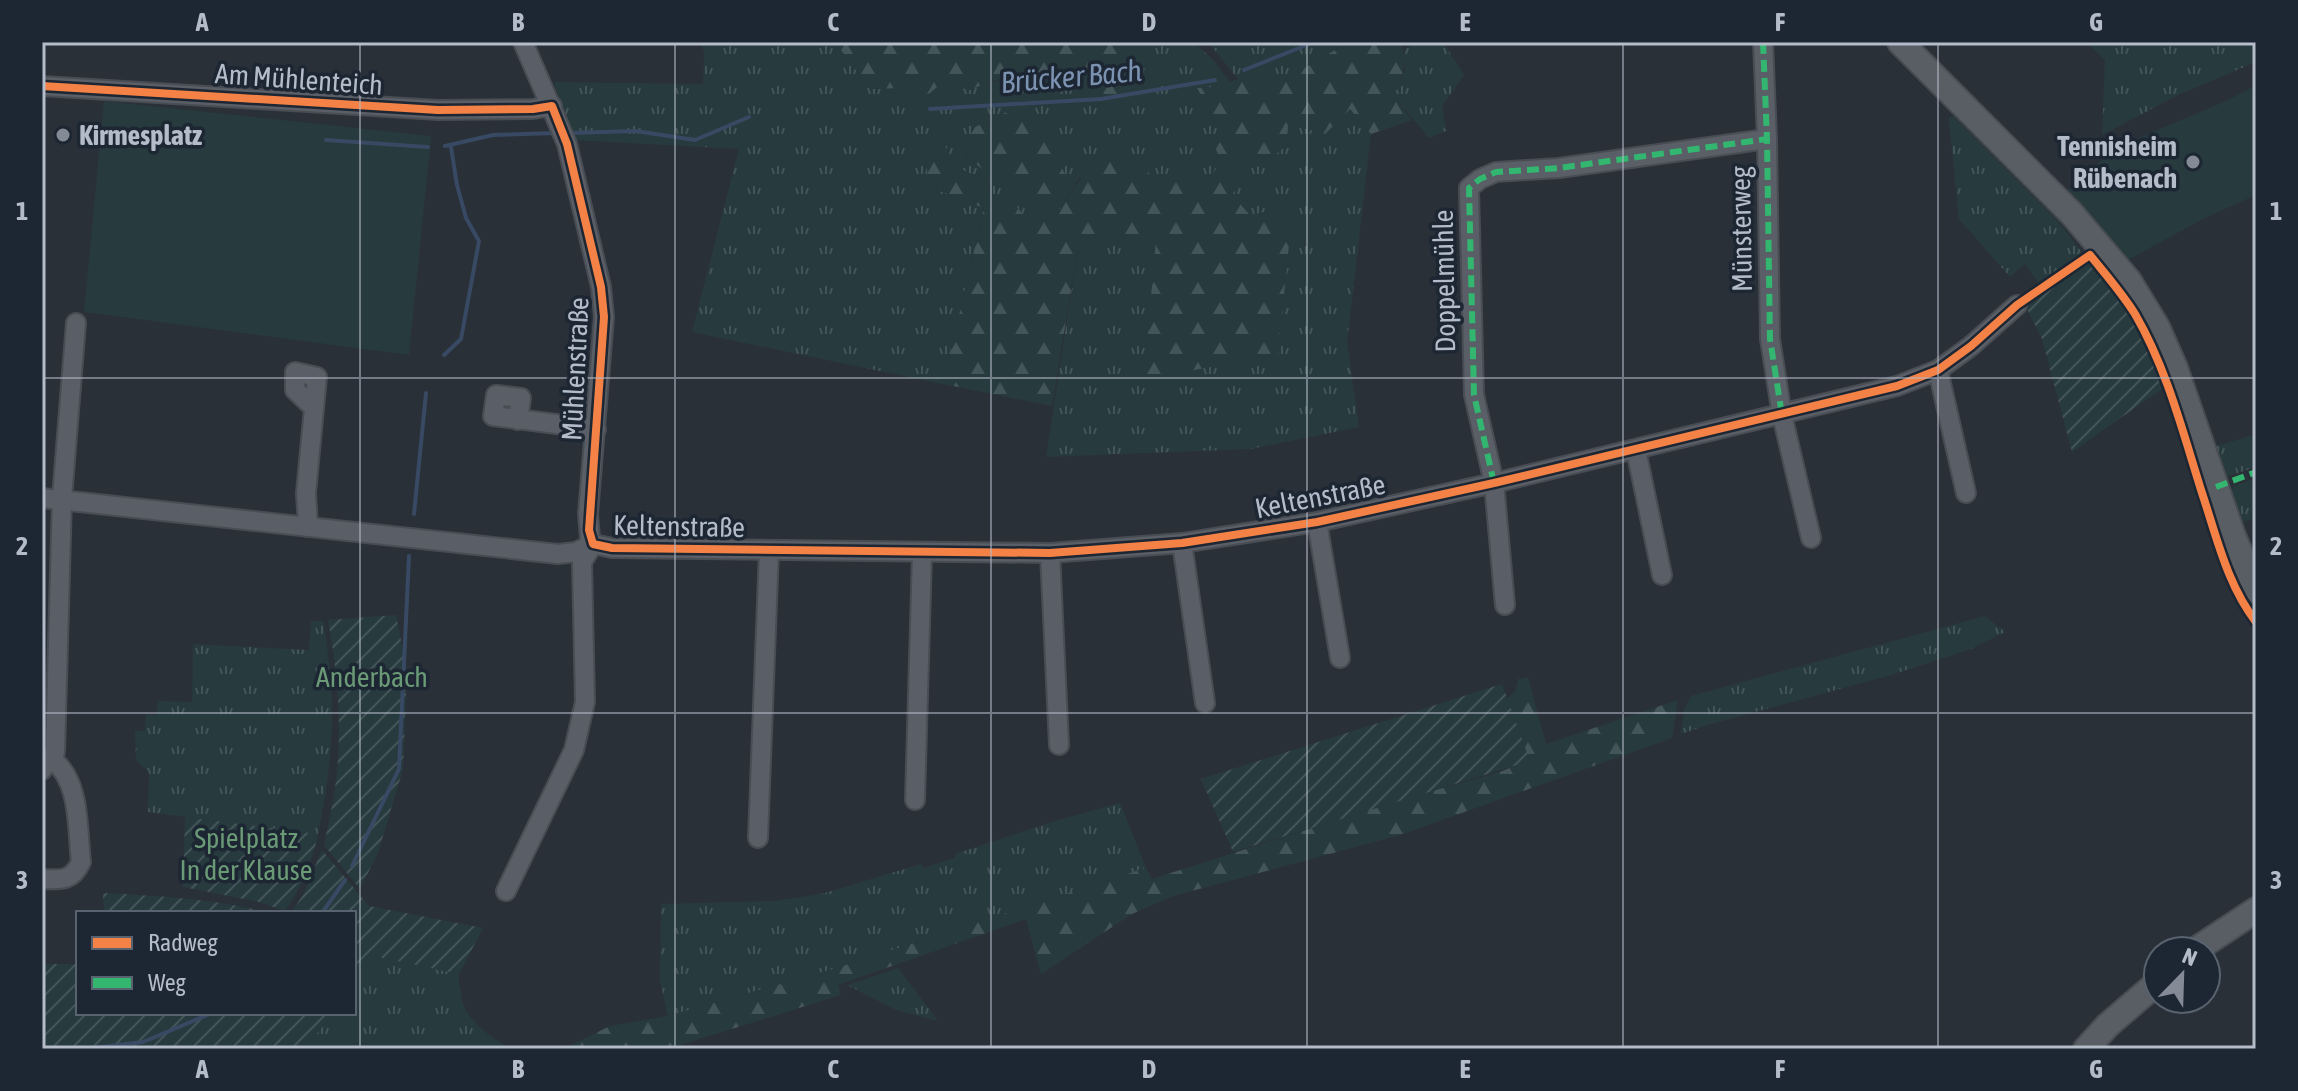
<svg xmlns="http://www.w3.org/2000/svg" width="2298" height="1091" font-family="'Asap Condensed',sans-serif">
<defs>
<pattern id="grass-tufts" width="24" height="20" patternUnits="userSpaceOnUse" patternTransform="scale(2)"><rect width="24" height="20" fill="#273a3e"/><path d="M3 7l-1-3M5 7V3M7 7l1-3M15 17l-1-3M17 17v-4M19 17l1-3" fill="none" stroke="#445559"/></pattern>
<pattern id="forest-firs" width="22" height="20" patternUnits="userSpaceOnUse" patternTransform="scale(2)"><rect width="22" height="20" fill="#273a3e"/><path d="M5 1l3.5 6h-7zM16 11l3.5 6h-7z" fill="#445559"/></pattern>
<pattern id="garden-furrows" width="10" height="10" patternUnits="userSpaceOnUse" patternTransform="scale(2)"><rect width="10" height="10" fill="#273a3e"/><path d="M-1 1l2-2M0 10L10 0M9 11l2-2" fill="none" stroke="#445559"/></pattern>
</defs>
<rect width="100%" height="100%" fill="#2a3038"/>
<g fill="url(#grass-tufts)" fill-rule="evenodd">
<path d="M701 42H835L870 89 906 88 925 97 942 83 971 90 985 83 1057 70 1090 92 1131 53 1119 42H1194L1214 61 1230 82 1216 87 1197 88 1218 126 1214 145 1221 161 1238 160 1260 167 1288 124 1351 109 1371 134 1347 343 1359 427 1250 449 1046 457 1080 235 1156 239 1278 355 1289 245 1310 243 1250 215 1232 195 1221 162 1204 187 1178 163 1169 168 1165 192 1080 177 1052 222 1024 216 996 202 987 182 955 166 940 136 929 187 984 207 943 384 692 332 739 149 573 140 554 82 703 84 704 52ZM1009 111 1028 210 1015 185 984 170 964 156 973 128Z"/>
<path d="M1208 42H1339L1341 46C1318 59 1295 78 1270 83 1258 85 1250 75 1238 79Z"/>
<polygon points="1417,42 1443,42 1464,75 1442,106 1446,131 1429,138 1394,96 1405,70 1404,50"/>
<polygon points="2086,42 2256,42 2256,62 2178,95 2102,135 2105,60"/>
<polygon points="1953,116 2057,220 2084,255 2040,285 2025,264 2010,277 1959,219 1949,119"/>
<polygon points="2256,434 2256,467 2223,478 2214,447"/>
<polygon points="2256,478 2256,518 2242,522 2238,520 2230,494 2234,486"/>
<polygon points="1985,616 2005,632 1971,649 1891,675 1707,725 1681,734 1684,709 1691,696"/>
<path d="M311 621H323C337 701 334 754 318 834L148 812 149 772 136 760 135 731H145L146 714 157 715 158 701 192 702 193 644 309 650Z"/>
<polygon points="1120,803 1146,868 827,971 668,1016 660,981 661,904 776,901 825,893 921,864 923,868 955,858 955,854 1058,820"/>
<path d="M373 956 459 974C458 1016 478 1028 510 1049H298L308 1044 334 1013H354V985Z"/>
<polygon points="898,968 938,1021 896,1010 847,985"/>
</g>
<g fill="url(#forest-firs)">
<polygon points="835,42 1011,42 1013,45 1017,42 1119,42 1131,53 1129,62 1115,68 1132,84 1126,104 1099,112 1090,92 1057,70 1035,92 1014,76 985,83 971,90 942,83 925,97 906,88 870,89"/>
<path d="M1339 42H1398C1412 59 1401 78 1394 96L1412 120 1371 134 1350 109 1325 134 1288 124 1287 145 1260 167 1238 160 1221 162 1240 184 1232 195 1250 215 1273 210 1312 243 1289 245 1278 355 1144 379 1156 239 1080 235 1052 406 943 384 984 208 929 187 924 140 940 136 955 166 987 182 996 201 1009 196 1024 216 1051 222 1094 159 1134 155 1164 191 1169 168 1178 163 1204 187 1221 161 1214 145 1218 126 1197 88 1216 87 1244 77 1266 84 1298 72 1340 47Z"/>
<polygon points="1009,111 1037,112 1037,119 1067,178 1049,209 1028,210 1015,185 998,181 964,155 973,128"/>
<polygon points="1528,677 1546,744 1678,700 1672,738 1400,835 1173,896 1132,914 1041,974 1026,919 838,985 841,995 667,1049 573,1049 571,1045 610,1026 668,1016 827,971 1146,868 1152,879 1400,800 1500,772 1529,760 1506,699 1515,692 1518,679"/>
</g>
<g fill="url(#garden-furrows)">
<polygon points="2088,261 2131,314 2166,386 2072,452 2042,339 2024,303"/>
<path d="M396 615 407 671 403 769 378 853 360 889 324 845C329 821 335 796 337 771 342 720 337 670 328 620Z"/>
<polygon points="1502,684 1530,761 1233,852 1201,779"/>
<path d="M185 817 318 834C313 861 300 889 285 911L259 902 183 887Z"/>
<polygon points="322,850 369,906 483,928 459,974 373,956 354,985 354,913 291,913 303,895"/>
<path d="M103 893C160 896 216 899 270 913H104Z"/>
<polygon points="42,964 78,964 78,1013 334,1013 308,1044 298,1049 42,1049"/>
</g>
<g fill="#273a3e">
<polygon points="2256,85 2256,195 2207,217 2124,262 2066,192 2102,160 2134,140 2226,101"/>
<polygon points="104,101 431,136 409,355 84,312"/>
</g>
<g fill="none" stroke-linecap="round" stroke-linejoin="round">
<g stroke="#384963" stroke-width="4">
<polyline points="1244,70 1314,42"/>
<polyline points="930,109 1101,99 1215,80"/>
<polyline points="570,133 636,131 695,140 749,117"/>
<polyline points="326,140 428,147"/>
<polyline points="445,146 493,135 557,133"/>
<polyline points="444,355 461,339 479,241 466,218 457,185 451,147"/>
<polyline points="414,514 426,393"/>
<polyline points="352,866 399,769 409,556"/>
<polyline points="322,913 345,880"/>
<polyline points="85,1049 143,1042 212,1013"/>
</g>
<g stroke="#484c53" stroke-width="22">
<g id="minor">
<polyline points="523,42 567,144 601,287 604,317 588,514 590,538 593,544"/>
<polyline points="1763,42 1767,139 1770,339 1782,415 1811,538"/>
<polyline points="42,86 438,110 533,109 552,106"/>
<polyline points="1938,370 1966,493"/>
<polyline points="518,420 521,398 496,395 493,416 596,429"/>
<polyline points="1636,450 1662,575"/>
<polyline points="42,498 558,554 576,552 593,544 612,548 1050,553 1182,543 1317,522 1494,483 1897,386 1938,370 1971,346 2017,305"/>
<polyline points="1317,522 1340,658"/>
<polyline points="308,527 306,493 317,377 295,372 295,390 314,408"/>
<polyline points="1182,543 1205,703"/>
<polyline points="1050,553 1059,745"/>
<polyline points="1505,605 1494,483 1474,395 1469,188 1480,179 1496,172 1559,168 1767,139"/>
<polyline points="42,770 55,752 62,498 76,323"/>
<polyline points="915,800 922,554"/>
<polyline points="758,838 769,550"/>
<path d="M42 879C62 880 72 881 81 862 77 828 81 782 52 759"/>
<polyline points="506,891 574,750 585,702 582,562 593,544"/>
</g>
</g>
<g stroke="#484c53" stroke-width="28">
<g id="secondary">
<polyline points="1900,42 2072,214 2129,281 2157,327 2175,368 2233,536 2256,590"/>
<polyline points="2194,951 2256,910"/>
<polyline points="2086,1049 2108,1025 2158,982"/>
</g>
</g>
<use href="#minor" stroke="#5a5e66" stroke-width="18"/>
<use href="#secondary" stroke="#595d64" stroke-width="24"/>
<g stroke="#33b770" stroke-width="6" stroke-dasharray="12 6" stroke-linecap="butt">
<polyline points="1763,42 1767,139 1770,339 1782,415"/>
<polyline points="1494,483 1474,395 1469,188 1480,179 1496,172 1559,168 1767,139"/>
<polyline points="2216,487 2256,472"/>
</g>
<g stroke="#1d2633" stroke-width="13">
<path id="cycleway" d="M42 86 438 110 533 109 552 106 567 144 601 287 604 317 589 530 593 544 612 548 1050 553 1182 543 1317 522 1494 483 1897 386 1938 370 1971 346 2017 305 2090 255C2106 275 2122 293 2135 314 2167 369 2183 433 2202 493 2217 538 2227 584 2256 622"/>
</g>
<use href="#cycleway" stroke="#f48246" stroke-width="8"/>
</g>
<path fill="none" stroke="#b4bcc9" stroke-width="2" stroke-opacity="0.55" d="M360 42V1049M675 42V1049M991 42V1049M1307 42V1049M1623 42V1049M1938 42V1049M42 378H2256M42 713H2256"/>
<g fill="#848b96" stroke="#1d2633" stroke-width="3">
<circle cx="63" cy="135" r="8"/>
<circle cx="2193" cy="162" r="8"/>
</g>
<g text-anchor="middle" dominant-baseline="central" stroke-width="7" stroke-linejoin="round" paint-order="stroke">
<g font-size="28" fill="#b4bcc9" stroke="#1d2633">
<text transform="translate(299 79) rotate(4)">Am Mühlenteich</text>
<text transform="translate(1741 229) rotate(-91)">Münsterweg</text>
<text transform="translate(1444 281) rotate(-91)">Doppelmühle</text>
<text transform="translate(575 369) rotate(-87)">Mühlenstraße</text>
<text transform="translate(1320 496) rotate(-11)">Keltenstraße</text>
<text transform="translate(679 526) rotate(1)">Keltenstraße</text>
</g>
<g font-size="28" font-weight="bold" fill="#b4bcc9" stroke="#1d2633" text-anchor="start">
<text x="79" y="135">Kirmesplatz</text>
<text x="2177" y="146" text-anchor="end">Tennisheim<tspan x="2177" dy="32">Rübenach</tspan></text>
</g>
<g font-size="28" fill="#6b9a76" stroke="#1d2633">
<text x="372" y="677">Anderbach</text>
<text x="246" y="838">Spielplatz<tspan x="246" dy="32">In der Klause</tspan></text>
</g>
<g font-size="30" font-style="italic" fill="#7c92b1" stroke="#1d2633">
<text transform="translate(1071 76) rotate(-5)">Brücker Bach</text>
</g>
</g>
<rect width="2298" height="1091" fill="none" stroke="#1d2633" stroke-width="88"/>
<rect x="76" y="911" width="280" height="104" fill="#1d2633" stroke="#59626f" stroke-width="2"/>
<rect x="92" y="937" width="40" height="12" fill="#f48246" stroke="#59626f" stroke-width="2"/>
<text x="148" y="951" font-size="24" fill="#b4bcc9">Radweg</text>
<rect x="92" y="977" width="40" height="12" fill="#33b770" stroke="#59626f" stroke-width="2"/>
<text x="148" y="991" font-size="24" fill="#b4bcc9">Weg</text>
<g transform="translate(2182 975) rotate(23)"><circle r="38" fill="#1d2633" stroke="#59626f" stroke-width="2"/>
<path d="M0-6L14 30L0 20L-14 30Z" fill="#848b96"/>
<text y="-12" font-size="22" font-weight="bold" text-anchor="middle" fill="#b4bcc9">N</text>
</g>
<rect x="44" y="44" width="2210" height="1003" fill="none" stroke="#b4bcc9" stroke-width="3"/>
<g font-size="26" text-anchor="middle" font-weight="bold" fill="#b4bcc9">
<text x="202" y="31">A</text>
<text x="518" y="31">B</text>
<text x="833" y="31">C</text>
<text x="1149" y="31">D</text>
<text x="1465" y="31">E</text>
<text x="1780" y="31">F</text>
<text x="2096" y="31">G</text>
<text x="22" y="220">1</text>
<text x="2276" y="220">1</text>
<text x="22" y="555">2</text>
<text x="2276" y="555">2</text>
<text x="22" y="889">3</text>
<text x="2276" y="889">3</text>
<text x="202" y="1078">A</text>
<text x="518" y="1078">B</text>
<text x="833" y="1078">C</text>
<text x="1149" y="1078">D</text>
<text x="1465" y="1078">E</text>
<text x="1780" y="1078">F</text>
<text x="2096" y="1078">G</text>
</g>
</svg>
